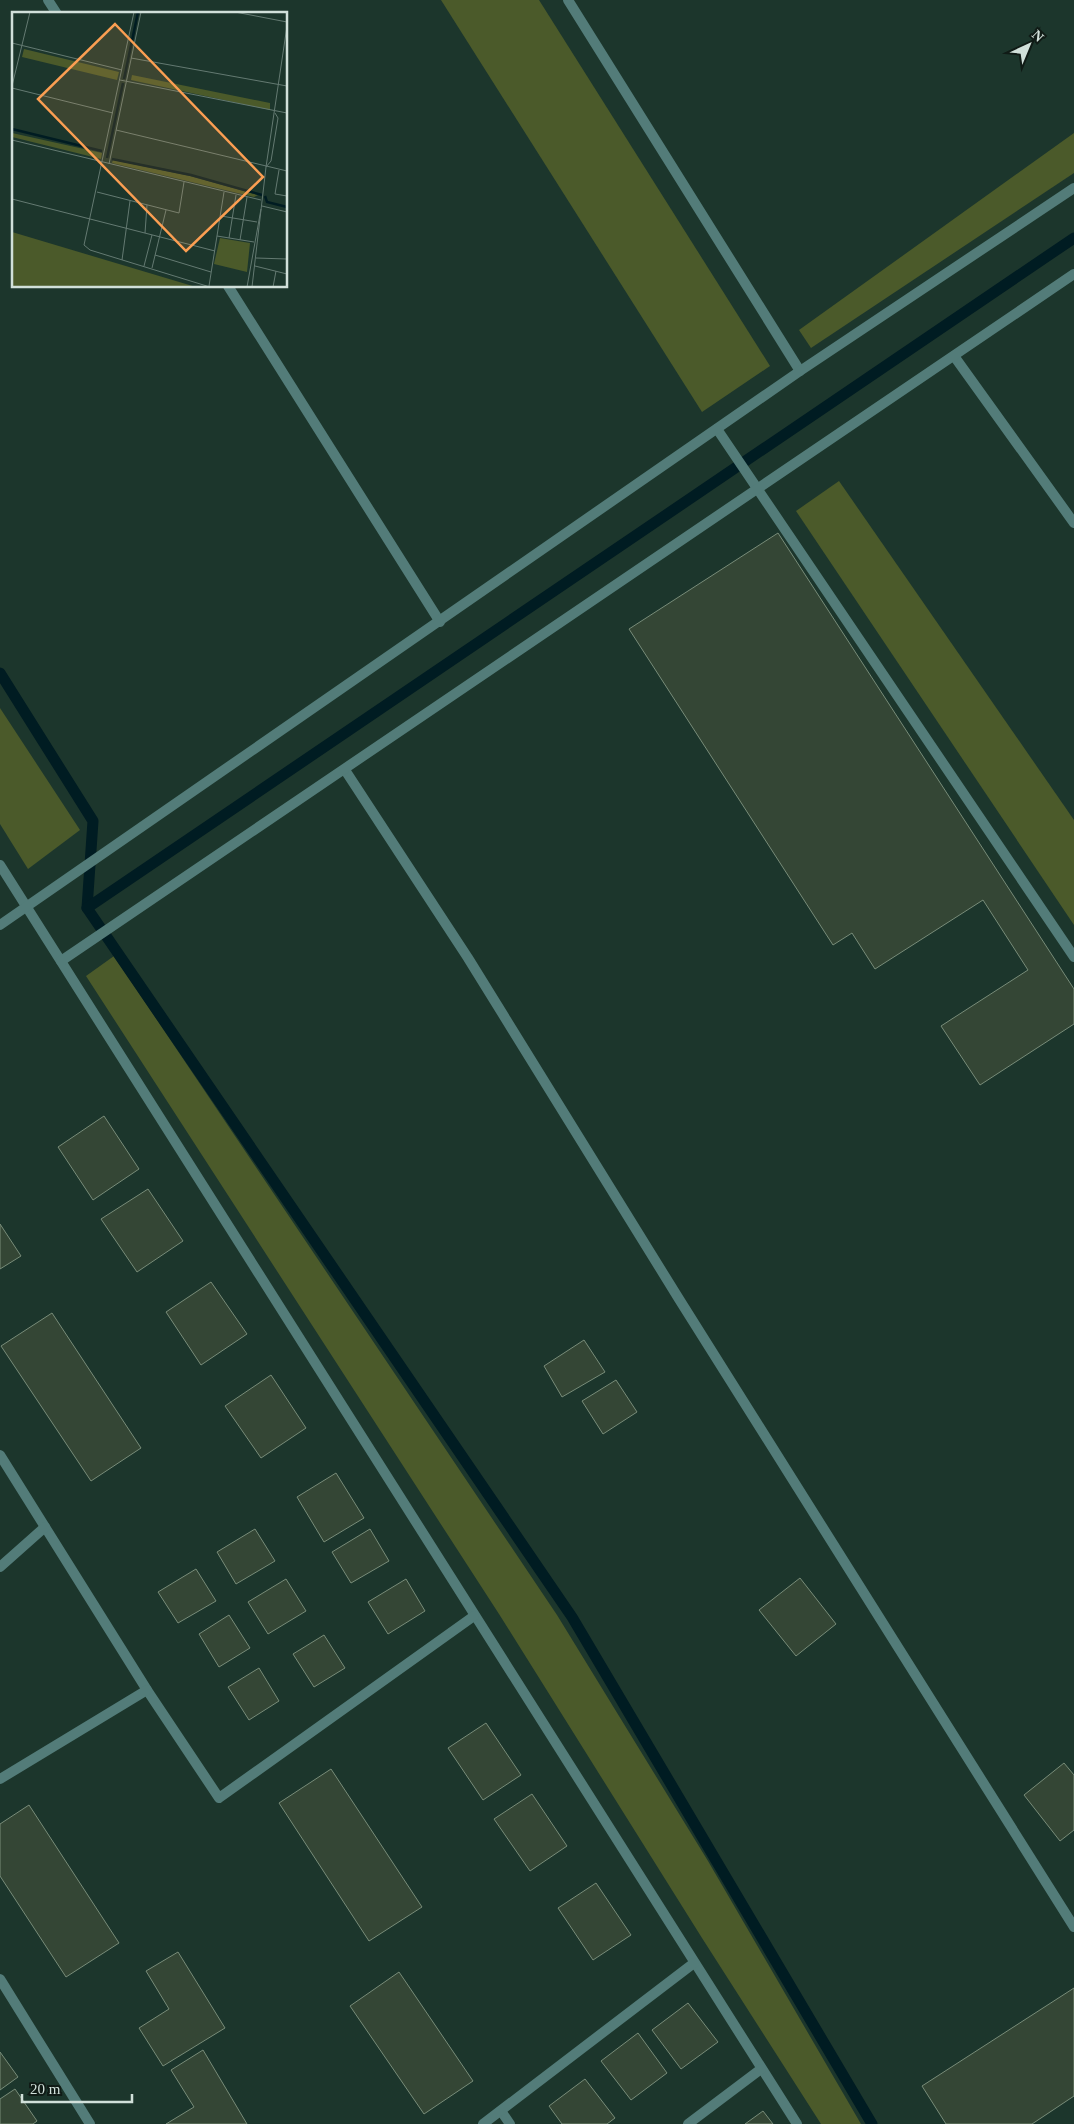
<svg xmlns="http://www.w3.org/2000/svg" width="1074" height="2124" font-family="'Times New Roman',serif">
<rect width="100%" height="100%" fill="#1c362c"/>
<g fill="#4b5a2a">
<polygon points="441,0 539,0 770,366 702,412"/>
<polygon points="1074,133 1074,173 811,348 799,330"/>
<polygon points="839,481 1074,820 1074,925 796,511"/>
<polygon points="0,708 80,830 28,869 0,824"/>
<polygon points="114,956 557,1615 708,1861 861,2124 821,2124 702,1938 499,1614 86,976"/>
</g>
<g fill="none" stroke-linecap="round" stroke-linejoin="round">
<g stroke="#001c22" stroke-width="11">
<polyline points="0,673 93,821 87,908 572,1617 872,2124"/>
<polyline points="87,908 1074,238"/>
</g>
</g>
<g fill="#344635" stroke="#788c79">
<polygon points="778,533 1074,989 1074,1024 980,1085 941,1026 1028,970 983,900 875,969 852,933 833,945 629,629"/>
<polygon points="104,1116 139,1169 93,1200 58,1147"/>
<polygon points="148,1189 183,1241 137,1272 101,1219"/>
<polygon points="0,1224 21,1256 0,1269"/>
<polygon points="211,1282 247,1334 201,1365 166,1312"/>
<polygon points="52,1313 141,1448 91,1481 1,1346"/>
<polygon points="584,1340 605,1372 562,1397 544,1366"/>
<polygon points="271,1375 306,1428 261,1458 225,1406"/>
<polygon points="616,1380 637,1412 603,1434 582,1401"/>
<polygon points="336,1473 364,1518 324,1542 297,1497"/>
<polygon points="255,1529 275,1561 236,1584 217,1552"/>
<polygon points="370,1529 389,1561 351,1583 332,1552"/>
<polygon points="196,1569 216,1601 178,1623 158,1592"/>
<polygon points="800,1578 836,1624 796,1656 759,1610"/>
<polygon points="286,1579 306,1611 268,1634 248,1602"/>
<polygon points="406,1579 425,1611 388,1634 368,1602"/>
<polygon points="229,1615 250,1648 219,1667 199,1634"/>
<polygon points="324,1635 345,1668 314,1687 293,1654"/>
<polygon points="259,1668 279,1701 249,1720 228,1687"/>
<polygon points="486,1723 521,1775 483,1800 448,1748"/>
<polygon points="1064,1763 1074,1775 1074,1830 1060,1841 1024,1795"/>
<polygon points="331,1769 422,1907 369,1941 279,1803"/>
<polygon points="532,1794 567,1846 530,1871 494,1819"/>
<polygon points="29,1805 119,1943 66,1977 0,1876 0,1824"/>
<polygon points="596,1883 631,1935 593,1960 558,1908"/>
<polygon points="178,1952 225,2028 163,2066 139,2028 169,2009 146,1971"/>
<polygon points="399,1972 473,2081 424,2114 350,2006"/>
<polygon points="1074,1988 1074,2096 1032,2124 946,2124 922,2086"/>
<polygon points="688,2003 718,2042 681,2069 652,2030"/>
<polygon points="638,2033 667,2073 631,2100 601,2061"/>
<polygon points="203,2050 247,2124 166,2124 194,2107 171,2070"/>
<polygon points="0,2052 18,2077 0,2090"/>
<polygon points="585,2079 615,2118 607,2124 562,2124 549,2106"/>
<polygon points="15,2089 37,2121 33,2124 0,2124 0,2099"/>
<polygon points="763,2111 773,2124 745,2124"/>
</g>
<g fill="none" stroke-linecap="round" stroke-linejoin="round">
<g stroke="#537c79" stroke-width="10">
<polyline points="48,0 57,14"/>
<polyline points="568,0 800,371"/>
<polyline points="228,286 440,622"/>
<polyline points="954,356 1074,523"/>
<polyline points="717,429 1074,957"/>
<polyline points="345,770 468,958 679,1299 1074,1927"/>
<polyline points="0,865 797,2124"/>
<polyline points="0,925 800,371 1074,188"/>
<polyline points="61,961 1074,274"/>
<polyline points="0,1455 147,1690 219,1798 474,1616"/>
<polyline points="0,1567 45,1527"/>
<polyline points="0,1779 147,1690"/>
<polyline points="0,1979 90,2124"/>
<polyline points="501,2111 510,2124"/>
<polyline points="483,2124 694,1963"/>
<polyline points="688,2124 761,2069"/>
</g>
</g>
<g transform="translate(12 12)">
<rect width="275" height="275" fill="#1c362c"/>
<path d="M12 37 107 60 105 68 10 45ZM120 63 258 91V98L119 68ZM0 121 90 141 89 147 0 125ZM101 148 178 164 246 183 242 185 100 151ZM0 220 184 275H0ZM208 226 238 231 235 260 202 252Z" fill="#4b5a2a"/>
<path fill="none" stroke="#001c22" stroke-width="2.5" d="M112 67 126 0M0 117 90 139M95 146 111 71M100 147 179 163 250 183M253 184 255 190 275 195"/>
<path fill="none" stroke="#647a72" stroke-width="1" d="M122 0 72 233 78 238 198 275M223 0 275 10M0 31 110 58M119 46 275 74M108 68 275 101M0 74 18 0M0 76 101 101M263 101 266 106 259 149 254 155 275 14M104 118 275 159M0 128 249 188M97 152 129 0M267 158 263 182 275 184M85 180 167 201 172 170M0 187 203 239M250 194 275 200M209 204 245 210M133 221 135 193M205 224 242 230M217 226 224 183M228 228 235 185M143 243 199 260M244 246 275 247M110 248 118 189M132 254 140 223M243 254 275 262M140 256 154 198M197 274 212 180M235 275 249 197M240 275 254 155M261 275 264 259"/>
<path fill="#fb9e52" fill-opacity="0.15" stroke="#fb9e52" stroke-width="2.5" d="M103 12 251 165 174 239 26 87Z"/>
<rect width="275" height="275" fill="none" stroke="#d1e0da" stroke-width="2.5"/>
</g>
<g transform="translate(1029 45) rotate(44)" stroke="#101b16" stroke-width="4" paint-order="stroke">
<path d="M0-4L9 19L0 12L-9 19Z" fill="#d1e0da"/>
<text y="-8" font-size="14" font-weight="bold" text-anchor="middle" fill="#d1e0da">N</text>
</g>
<path d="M22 2094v8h110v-8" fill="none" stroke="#d1e0da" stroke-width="2.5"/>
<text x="30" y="2094" font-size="15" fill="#d1e0da" stroke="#101b16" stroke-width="4" paint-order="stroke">20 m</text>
</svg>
